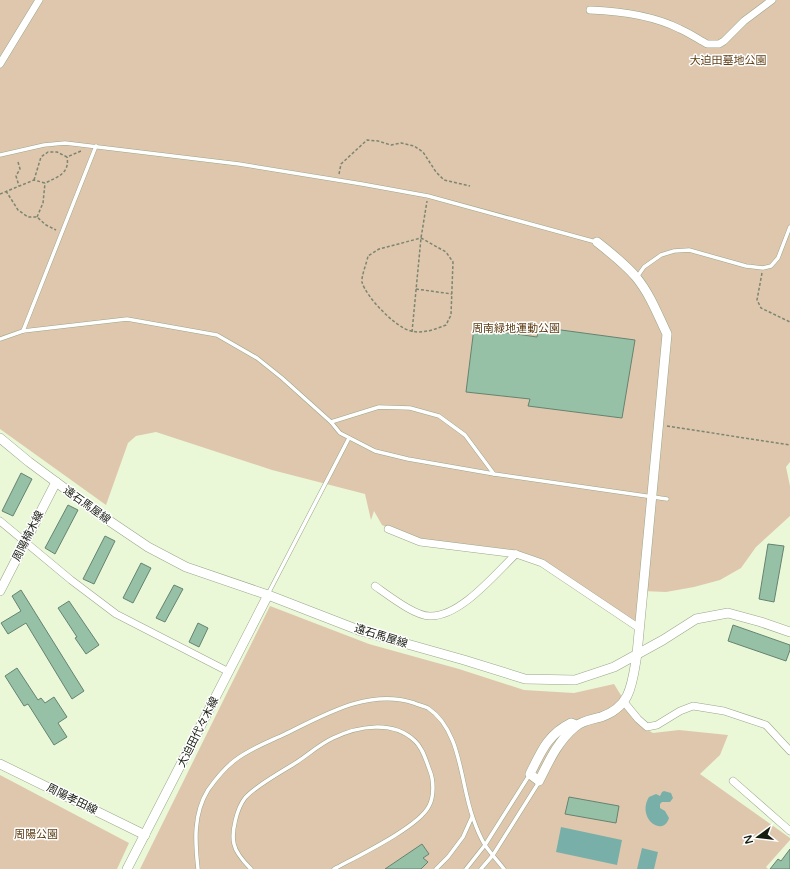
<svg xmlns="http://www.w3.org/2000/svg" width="790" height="869" font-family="'Varela Round','Noto Sans JP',sans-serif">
<rect width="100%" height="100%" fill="#eaf8d8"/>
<g fill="#dfc7ae">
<polygon points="0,0 790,0 790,462 786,467 790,486 790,516 756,547 741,568 720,580 694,587 666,592 642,591 639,627 569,581 521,555 418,543 382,525 374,511 371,520 365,494 272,470 156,432 136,436 128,443 106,505 0,429"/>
<polygon points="270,606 369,644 459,669 524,690 574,693 614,684 640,726 653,733 679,730 728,735 720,755 700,774 790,838 790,840 766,867 768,869 140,869"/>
<polygon points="0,775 129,843 117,869 0,869"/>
</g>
<g fill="#78b0a9">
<path d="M664 791 671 793 673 798 670 802H662L660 804V808L665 811 669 818C663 838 636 818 649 797L656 794 660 796 662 792Z"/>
<polygon points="561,827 622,840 617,865 556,852"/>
<polygon points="642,848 658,852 654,869 637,869"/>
</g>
<g fill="#97c1a6" stroke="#658370">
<polygon points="539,327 635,340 622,418 528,406 530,399 466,392 474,328 537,337"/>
<polygon points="21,473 32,479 13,516 2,511"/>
<polygon points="68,505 78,510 55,554 45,548"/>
<polygon points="105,536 115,541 94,584 83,579"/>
<polygon points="768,544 784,546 774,602 759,599"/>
<polygon points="141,563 151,568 133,603 123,598"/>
<polygon points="174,585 183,589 165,622 156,618"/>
<polygon points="21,590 84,691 72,699 26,623 8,634 1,623 21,611 12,596"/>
<polygon points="69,601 99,645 86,654 75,638 77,637 58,608"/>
<polygon points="198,623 208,628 199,647 189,642"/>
<polygon points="733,625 790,645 790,650 786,661 728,641"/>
<polygon points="17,668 38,700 41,698 45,703 54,697 67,717 58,723 67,737 54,745 28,704 24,706 5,676"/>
<polygon points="569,797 619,806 616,823 565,814"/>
<polygon points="422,844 429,854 423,858 428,862 421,869 385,869"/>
<polygon points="790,849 790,869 770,869 778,859 781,861"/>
</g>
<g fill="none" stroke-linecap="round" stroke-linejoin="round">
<g stroke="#99a688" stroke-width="4.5">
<g id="lane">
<polyline points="0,155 44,145 65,143 239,164 362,184 428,196 596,242"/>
<polyline points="637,277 644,267 661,255 674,251 689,250 746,266 763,268 771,266 778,258 790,227"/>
<polyline points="23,331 96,146"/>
<polyline points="0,339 23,331 127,319 217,335 257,358 282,378 331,422 340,433 375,451 408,459 494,474 667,499"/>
<polyline points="331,422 379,407 410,408 439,416 465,435 494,474"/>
<polyline points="268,594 349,438"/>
<path d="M198 869C195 842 193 814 208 790 215 780 225 768 234 761 249 749 268 742 285 734 324 715 369 688 414 703 418 705 424 706 428 708 462 731 460 783 473 818 476 827 480 837 485 845 491 854 498 861 504 869"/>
<path d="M251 869C245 863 236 854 234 844 231 832 237 808 245 798 255 786 283 771 297 762 309 754 320 744 333 738 358 726 393 720 415 741 423 748 426 761 430 771 434 781 434 797 429 806 419 827 356 857 334 869"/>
<polyline points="436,869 448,857 463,837 472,817"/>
<polyline points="466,869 485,845 530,774"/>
<polyline points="481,869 493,855 539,782"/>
</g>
</g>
<g stroke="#99a688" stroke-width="8">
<g id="street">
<path d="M590 10C618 11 654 16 680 29 689 33 698 39 707 44H719L724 41 744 21 772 0"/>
<polyline points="0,64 39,0"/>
<polyline points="0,521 71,580 116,614 229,672"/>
<polyline points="388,529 420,542 516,554 542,563 639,628"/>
<path d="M375 586C388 595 416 617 431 616 461 616 495 574 516 554"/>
<polyline points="624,702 638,719 647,727 657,725 680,711 693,706 724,711 766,725 790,751"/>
<polyline points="733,781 790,831"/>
</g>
</g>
<g stroke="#99a688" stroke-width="10">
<g id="secondary">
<polyline points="0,438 29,462 102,516 148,547 186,567 268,595 361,631 464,660 525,679 575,680 614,667 663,640 696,619 728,613 761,622 790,632"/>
<polyline points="0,591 56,482"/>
<path d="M576 725 571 723C547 735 541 752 530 774L539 781C549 761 558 741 575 727 581 721 593 719 601 717 632 706 632 683 637 654L667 334C658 315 650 294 636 277 625 264 611 253 597 242"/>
<polyline points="0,764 145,835"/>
<polyline points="127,869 268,595"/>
</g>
</g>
<g stroke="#7c8570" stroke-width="1.5" stroke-dasharray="3 2" stroke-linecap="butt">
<polyline points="18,162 20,169 16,176 19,186"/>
<polyline points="339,174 341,164 367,140 378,141 391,145 401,143 414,146 423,152 436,172 444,180 470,186"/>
<polyline points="34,180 41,157 48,152 57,152 67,157 81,151"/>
<polyline points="6,191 18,210 28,217 37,217 46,225 56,230"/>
<path d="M0 194 34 180 45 183C58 177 70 173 67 157"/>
<polyline points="37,217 43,203 45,183"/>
<path d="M421 238 446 252 453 262 451 315 446 325C436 329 423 334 411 331 396 328 366 297 362 282 361 277 367 262 368 256L379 249Z"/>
<polyline points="762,273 757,300 761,308 790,322"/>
<polyline points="416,289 452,294"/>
<polyline points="412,332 421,238 427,201"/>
<polyline points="667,426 790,445"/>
</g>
<use href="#lane" stroke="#fff" stroke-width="3.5"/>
<use href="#street" stroke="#fff" stroke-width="7"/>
<use href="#secondary" stroke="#fff" stroke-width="9"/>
</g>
<g text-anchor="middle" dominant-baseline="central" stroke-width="3" stroke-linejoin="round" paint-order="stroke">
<g font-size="11" fill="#614017" stroke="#fff">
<text x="728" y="60">大迫田墓地公園</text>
<text x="516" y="328">周南緑地運動公園</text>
<text x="36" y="834">周陽公園</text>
</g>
<g font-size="11" fill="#171c11" stroke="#fff">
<text transform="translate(87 505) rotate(36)">遠石馬屋線</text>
<text transform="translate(28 536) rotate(-63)">周陽楠木線</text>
<text transform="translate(381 636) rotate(17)">遠石馬屋線</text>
<text transform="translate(198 732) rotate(-63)">大迫田代々木線</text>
<text transform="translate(72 799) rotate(26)">周陽孝田線</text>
</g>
</g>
<g transform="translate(758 837) rotate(255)" stroke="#ffffff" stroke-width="3" paint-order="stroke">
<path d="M0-3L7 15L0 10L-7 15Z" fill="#171c11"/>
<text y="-6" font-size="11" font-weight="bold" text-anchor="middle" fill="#171c11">N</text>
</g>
</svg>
